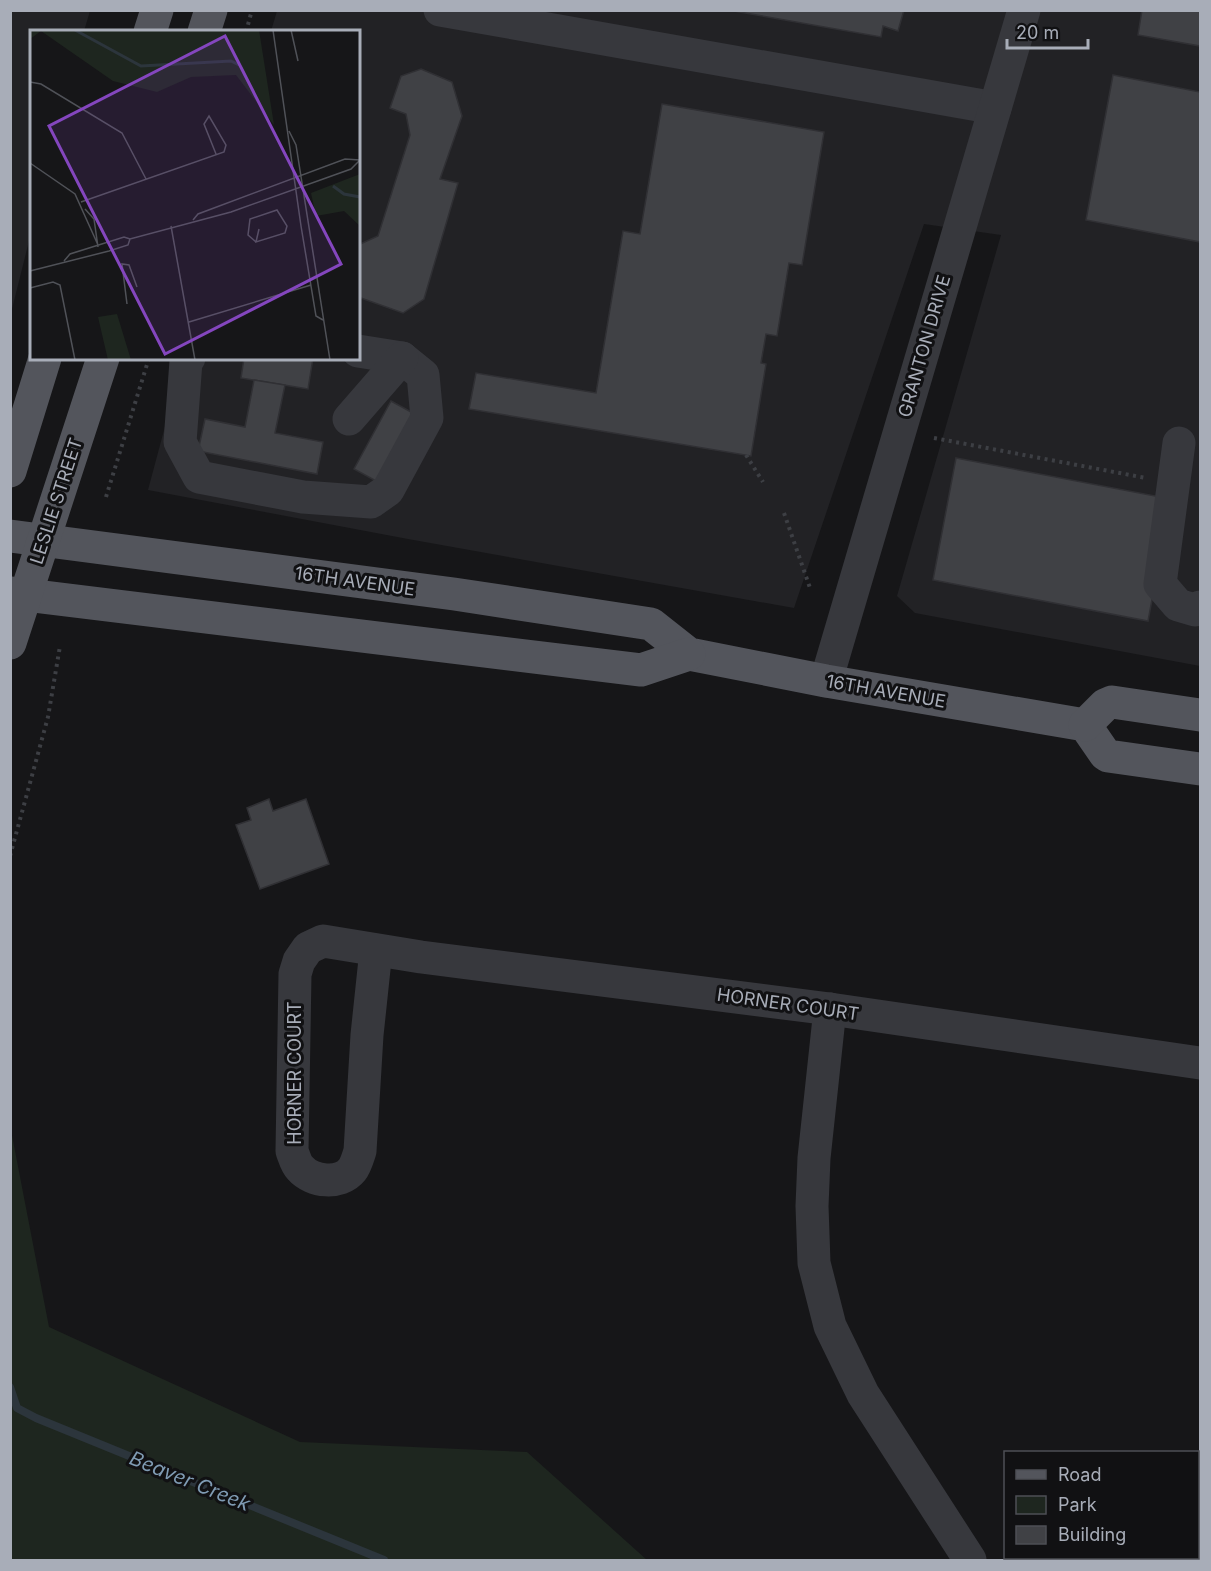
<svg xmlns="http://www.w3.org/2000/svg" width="1211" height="1571" font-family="Inter,sans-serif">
<rect width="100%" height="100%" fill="#161618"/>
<g fill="#222225">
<polygon points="11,10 90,11 84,31 32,32 31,233 11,313"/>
<polygon points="277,11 1200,11 1200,666 915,613 897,596 1001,235 924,224 794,608 408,539 148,490 183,359 358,358 358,32 271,31"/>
</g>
<polygon fill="#1e261f" points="10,1125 49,1327 300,1442 527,1452 647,1560 11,1560"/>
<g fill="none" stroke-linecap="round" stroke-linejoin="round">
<polyline stroke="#2c353c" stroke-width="8" points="10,1387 17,1408 36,1418 384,1560"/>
</g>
<g fill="#404145" stroke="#303034" stroke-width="1.5">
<polygon points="728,10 904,10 898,31 883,26 881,37"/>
<polygon points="1142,10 1200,10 1200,46 1138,35"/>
<polygon points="421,69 452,82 462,116 440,179 458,183 424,299 403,313 358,297 358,245 378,236 410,135 406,114 390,108 401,76"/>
<polygon points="1113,75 1200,92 1200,242 1086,220"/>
<polygon points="662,104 824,132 802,265 789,263 777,336 766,334 761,363 766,364 751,456 469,409 476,373 596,393 623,231 640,234"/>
<polygon points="244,358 313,358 308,389 241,378"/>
<polygon points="254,380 285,385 275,433 323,442 317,474 198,451 205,419 245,427"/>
<polygon points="391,401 424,419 387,487 354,469"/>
<polygon points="956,458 1171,499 1148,621 933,580"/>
<polygon points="269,799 273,811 306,799 329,864 260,889 236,825 251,820 247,808"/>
</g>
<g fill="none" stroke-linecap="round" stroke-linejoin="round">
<g stroke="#3d3f44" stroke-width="4" stroke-dasharray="3 4.5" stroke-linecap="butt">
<polyline points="246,32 252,10"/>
<polyline points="934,438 1146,478"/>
<polyline points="746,455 763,482"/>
<polyline points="106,497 149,358"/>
<polyline points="784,513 810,588"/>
<polyline points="10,856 48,717 60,646"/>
</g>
<g stroke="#37383d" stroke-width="33">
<polyline points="440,10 995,108"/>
<polyline points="189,358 186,361 180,442 199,477 303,497 371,502 388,490 427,418 423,375 402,358 358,351"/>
<polyline points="349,419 402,358"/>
<polyline points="1179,443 1160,584 1178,605 1195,610 1200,607"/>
<polyline points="826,681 1024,10"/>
<path d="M376 950 367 1035 360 1151C358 1157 356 1165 352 1170 340 1185 312 1182 300 1168 296 1164 294 1156 292 1151L295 974 299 961 308 948 323 941 421 957 830 1009 1200 1063"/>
<polyline points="830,1009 814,1158 812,1206 814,1263 830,1326 863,1394 970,1560"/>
</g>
<g stroke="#53555c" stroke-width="33">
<polyline points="150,32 157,10"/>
<polyline points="204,32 211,10"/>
<polyline points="10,471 45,358"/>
<polyline points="10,536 454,594 651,624 689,654 826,681 1085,725 1105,754 1108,756 1200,769"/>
<polyline points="10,593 641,670 689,654"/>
<polyline points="10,643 103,358"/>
<polyline points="1085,725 1105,705 1112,702 1200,715"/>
</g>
</g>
<g text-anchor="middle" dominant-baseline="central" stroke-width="6" stroke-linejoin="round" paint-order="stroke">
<g font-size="18" fill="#a8adb8" stroke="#111113">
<text transform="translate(924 346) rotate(-74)">GRANTON DRIVE</text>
<text transform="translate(56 501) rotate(-72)">LESLIE STREET</text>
<text transform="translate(355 581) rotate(8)">16TH AVENUE</text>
<text transform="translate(886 691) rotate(10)">16TH AVENUE</text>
<text transform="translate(788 1004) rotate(8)">HORNER COURT</text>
<text transform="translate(294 1073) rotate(-90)">HORNER COURT</text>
</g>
<g font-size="20" font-style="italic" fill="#7f9bb3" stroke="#111113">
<text transform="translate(190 1481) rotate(22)">Beaver Creek</text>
</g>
</g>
<g transform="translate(30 30)">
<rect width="330" height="330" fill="#161618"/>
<path d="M0 0H229L244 95 206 45 161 47 127 62 83 51 11 1 0 9ZM330 144V196L314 181 286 186 281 163ZM87 284 101 330H78L68 287Z" fill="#1e261f"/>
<path fill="none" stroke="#2c353c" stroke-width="3" d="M45 0 111 36 201 31 209 35M303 156 314 164 330 167"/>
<path fill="none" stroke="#505258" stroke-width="1.5" d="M243 0 271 196 286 286 293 290M261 0 268 31M0 52 11 54 92 103 116 149M259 101 266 115 300 330M0 133 45 164 68 215M51 172 194 122 196 115 179 86 174 94 186 124M55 179 64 189 68 217M163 190 168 184 315 129 330 130M141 196 165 330M226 212 218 205 220 189 247 180 257 196 255 203 226 212 229 199M34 231 40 224 94 207 100 209 201 182 321 139 329 131M0 241 79 221 98 215 100 209M0 258 23 252 30 255 45 330M97 274 92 234 99 235 107 257M159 292 281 255"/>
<path fill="#8446be" fill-opacity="0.15" stroke="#8446be" stroke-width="3" d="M195 6 311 234 135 324 19 96Z"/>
<rect width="330" height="330" fill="none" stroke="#a8adb8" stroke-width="3"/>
</g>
<rect width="1211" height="1571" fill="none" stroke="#a8adb8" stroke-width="24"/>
<rect x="1004" y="1451" width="195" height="108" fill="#111113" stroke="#4d4f55" stroke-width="1.5"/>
<rect x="1016" y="1470" width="30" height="9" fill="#53555c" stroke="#4d4f55" stroke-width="1.5"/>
<text x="1058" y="1481" font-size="18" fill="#a8adb8">Road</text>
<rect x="1016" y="1496" width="30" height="18" fill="#1e261f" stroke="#4d4f55" stroke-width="1.5"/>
<text x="1058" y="1511" font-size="18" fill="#a8adb8">Park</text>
<rect x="1016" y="1526" width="30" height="18" fill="#404145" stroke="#4d4f55" stroke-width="1.5"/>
<text x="1058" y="1541" font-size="18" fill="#a8adb8">Building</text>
<path d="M1007 39v9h81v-9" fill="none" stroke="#a8adb8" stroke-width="3"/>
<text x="1016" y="39" font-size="18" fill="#a8adb8" stroke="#111113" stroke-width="4.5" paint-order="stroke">20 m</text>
</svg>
